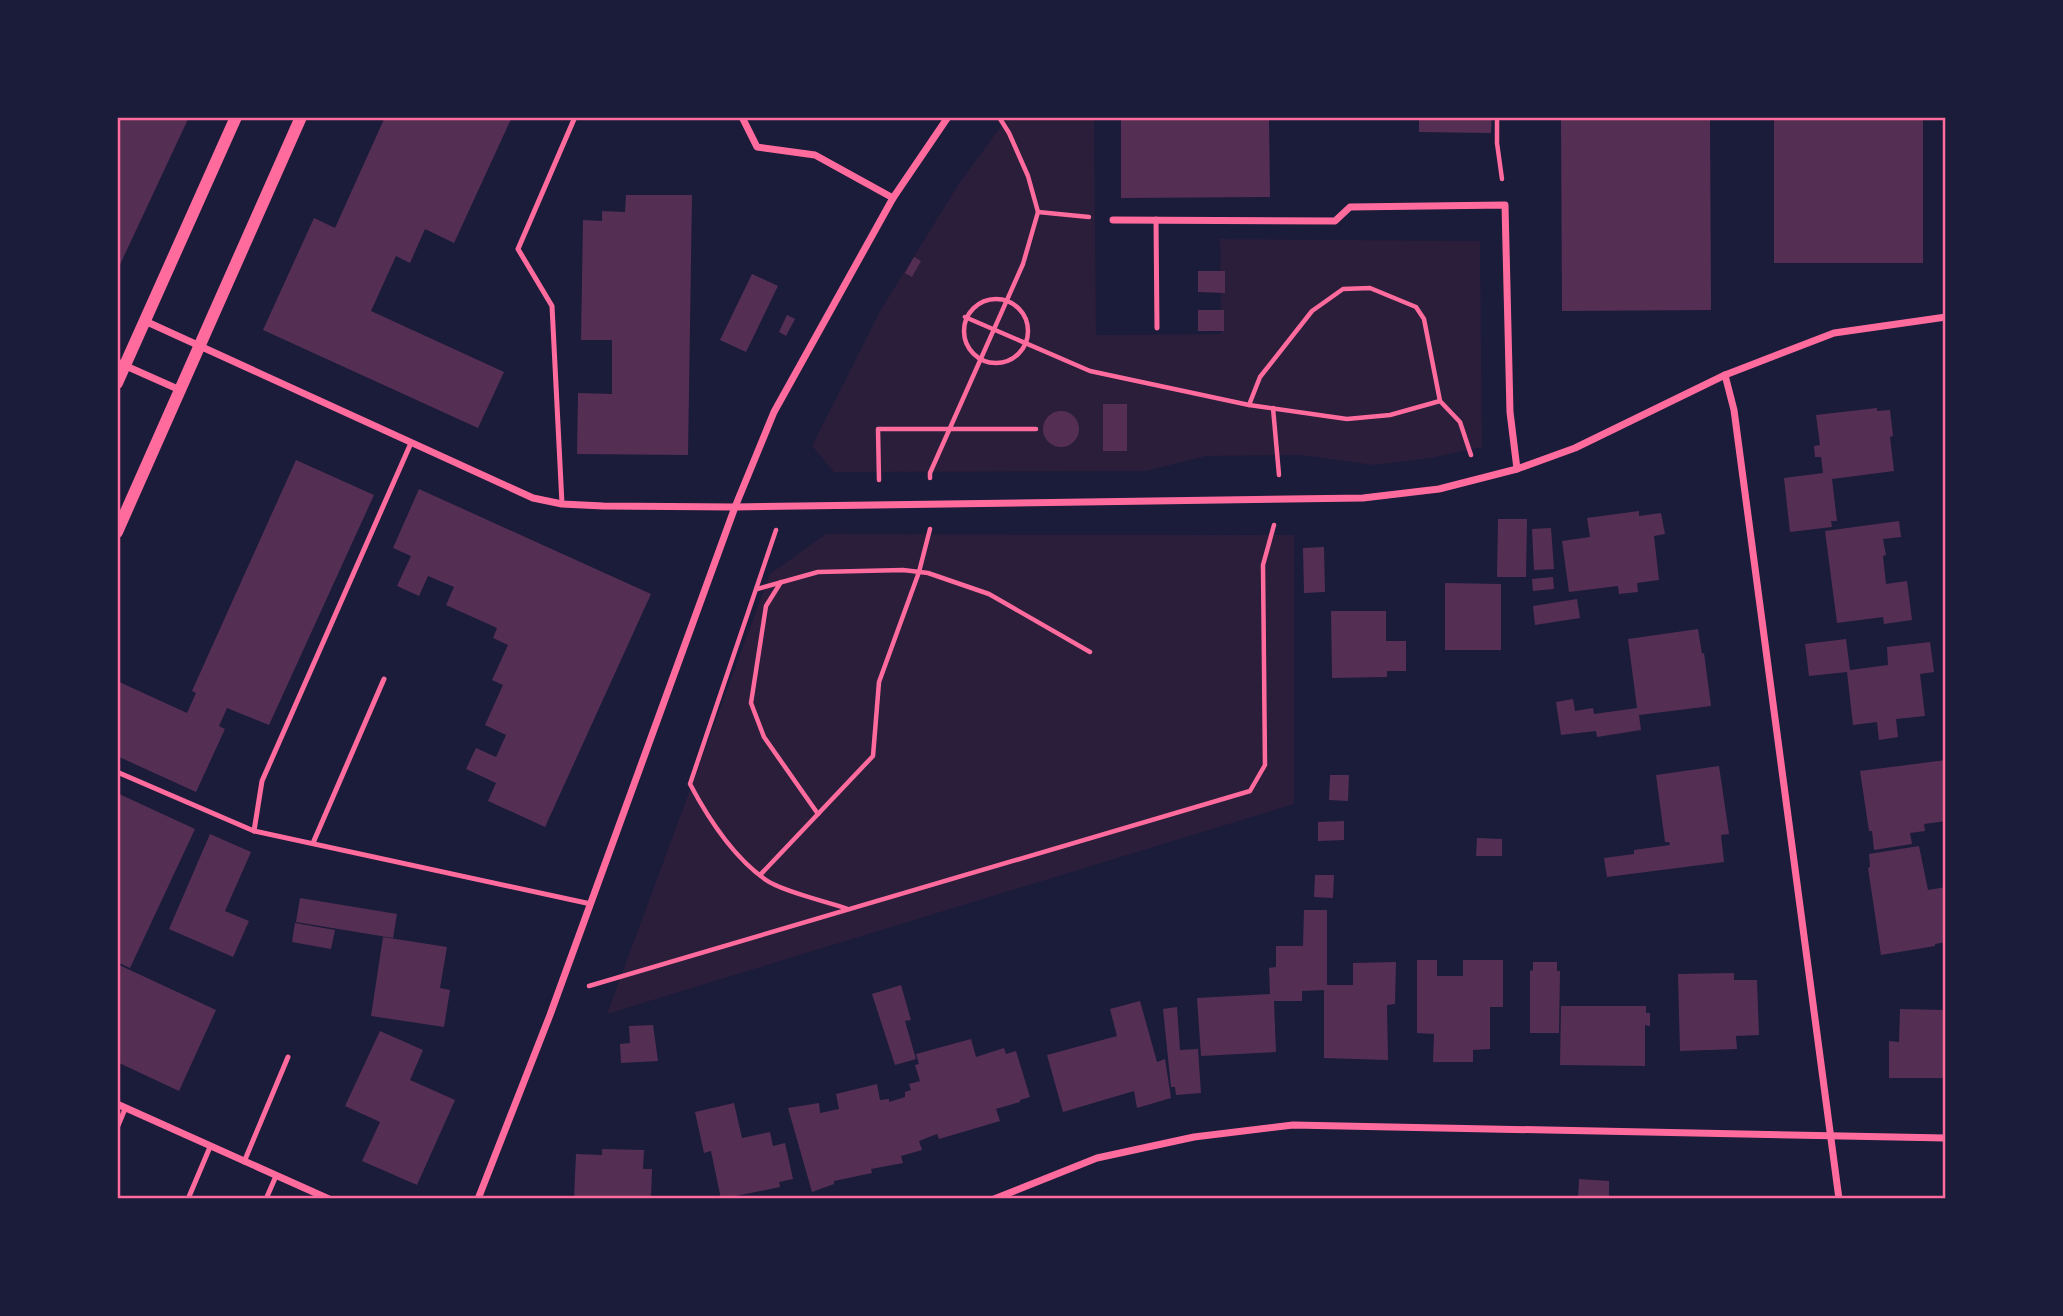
<svg xmlns="http://www.w3.org/2000/svg" width="2063" height="1316" font-family="Spectral,serif">
<rect width="100%" height="100%" fill="#1b1b3a"/>
<g fill="#2a1e3b">
<polygon points="1008,117 1094,117 1096,335 1221,334 1220,239 1480,241 1482,447 1431,458 1374,465 1301,455 1206,456 1146,471 834,472 812,446 880,311 960,182"/>
<polygon points="826,534 1294,535 1294,804 607,1014 770,574"/>
</g>
<g fill="#542f53">
<polygon points="117,117 189,117 117,271"/>
<polygon points="385,117 512,117 454,243 425,229 410,263 396,256 371,311 504,372 478,428 263,330 314,218 335,228"/>
<polygon points="1121,117 1269,117 1270,197 1121,198"/>
<polygon points="1419,117 1492,117 1491,133 1419,132"/>
<polygon points="1561,117 1710,117 1711,310 1562,311"/>
<rect x="1774" y="117" width="149" height="146"/>
<polygon points="626,195 692,195 688,455 577,454 578,393 612,394 612,340 581,340 583,220 602,221 602,211 625,212"/>
<polygon points="914,257 921,261 912,277 905,273"/>
<polygon points="1198,271 1225,271 1225,293 1198,292"/>
<polygon points="752,274 778,286 746,352 720,340"/>
<rect x="1198" y="310" width="26" height="21"/>
<polygon points="787,315 795,319 786,336 779,332"/>
<rect x="1103" y="404" width="24" height="47"/>
<polygon points="1877,408 1877,411 1890,410 1893,436 1890,437 1894,471 1832,479 1837,521 1831,521 1832,527 1790,532 1784,478 1823,473 1821,457 1815,457 1814,446 1820,445 1816,415"/>
<circle cx="1061" cy="429" r="18"/>
<polygon points="296,460 374,495 269,725 227,708 219,726 225,729 196,792 117,756 117,681 187,713 196,693 192,691"/>
<polygon points="419,489 651,594 545,827 488,801 496,783 466,769 476,748 496,757 506,735 485,725 503,685 492,680 508,645 493,638 497,628 446,605 454,587 428,576 419,596 397,586 411,556 393,548"/>
<polygon points="1639,511 1639,516 1661,513 1665,534 1654,536 1659,580 1637,583 1638,592 1619,594 1618,586 1569,592 1562,541 1590,537 1587,518"/>
<polygon points="1498,519 1527,519 1526,577 1497,577"/>
<polygon points="1899,521 1901,537 1883,539 1886,555 1883,556 1886,584 1907,581 1912,620 1884,624 1883,617 1837,623 1825,531"/>
<polygon points="1551,528 1554,569 1534,570 1532,529"/>
<polygon points="1324,547 1325,592 1304,593 1303,548"/>
<polygon points="1553,577 1554,589 1533,591 1532,579"/>
<polygon points="1445,583 1501,584 1501,650 1445,650"/>
<polygon points="1577,599 1580,618 1535,625 1533,606"/>
<polygon points="1331,611 1386,611 1386,641 1406,641 1406,671 1387,671 1387,677 1332,678"/>
<polygon points="1698,629 1702,654 1704,653 1711,706 1639,715 1641,730 1597,737 1596,731 1561,735 1556,702 1573,699 1575,711 1593,708 1594,714 1637,708 1628,639"/>
<polygon points="1846,639 1850,670 1888,665 1887,647 1930,642 1934,672 1920,674 1925,716 1896,719 1898,737 1879,740 1877,722 1853,725 1847,672 1809,676 1805,644"/>
<polygon points="1946,760 1946,821 1924,824 1925,831 1910,833 1912,844 1874,850 1872,831 1869,831 1860,771"/>
<polygon points="1719,766 1729,834 1721,835 1724,862 1607,877 1604,858 1634,854 1634,850 1670,845 1669,842 1665,842 1656,775"/>
<polygon points="1330,775 1349,775 1348,801 1329,800"/>
<polygon points="117,793 195,829 130,968 117,962"/>
<polygon points="1344,821 1344,840 1318,841 1318,822"/>
<polygon points="210,834 251,852 225,911 249,921 233,957 169,929"/>
<polygon points="1477,838 1502,839 1502,856 1476,856"/>
<polygon points="1919,846 1928,890 1946,887 1946,942 1935,944 1935,946 1881,955 1868,868 1870,867 1869,854"/>
<polygon points="1315,875 1334,875 1333,898 1314,897"/>
<polygon points="300,898 397,914 393,938 296,922"/>
<polygon points="1304,910 1327,910 1327,985 1353,985 1353,963 1396,962 1395,1004 1387,1005 1388,1060 1324,1058 1324,990 1302,991 1302,1001 1274,1001 1276,1052 1201,1056 1197,998 1270,994 1269,968 1276,967 1276,946 1303,946"/>
<polygon points="295,923 335,930 331,949 292,942"/>
<polygon points="383,937 447,947 440,988 450,990 444,1027 371,1016"/>
<polygon points="1417,960 1437,960 1437,976 1463,976 1463,960 1503,960 1503,1007 1490,1007 1490,1049 1473,1050 1473,1062 1433,1062 1434,1034 1417,1033"/>
<polygon points="1533,962 1557,962 1557,971 1560,971 1559,1033 1530,1033 1530,971 1533,970"/>
<polygon points="117,964 216,1010 179,1091 117,1062"/>
<polygon points="1734,973 1734,980 1757,980 1759,1035 1736,1036 1737,1049 1680,1051 1678,974"/>
<polygon points="901,985 911,1020 905,1021 916,1059 895,1065 872,994"/>
<polygon points="1140,1001 1157,1062 1165,1059 1171,1098 1137,1108 1134,1091 1063,1112 1047,1055 1117,1036 1110,1009"/>
<polygon points="1561,1006 1646,1006 1646,1013 1650,1013 1650,1026 1645,1025 1645,1066 1560,1065"/>
<polygon points="1177,1007 1180,1050 1198,1049 1201,1093 1176,1095 1175,1087 1171,1087 1163,1009"/>
<polygon points="1900,1009 1946,1010 1946,1078 1889,1078 1889,1041 1899,1042"/>
<polygon points="653,1025 658,1061 621,1063 620,1044 630,1043 629,1026"/>
<polygon points="380,1031 423,1050 410,1080 455,1100 417,1185 362,1161 380,1122 345,1106"/>
<polygon points="971,1039 976,1057 1004,1048 1006,1054 1016,1051 1030,1097 1020,1100 1020,1102 996,1109 1000,1121 939,1139 937,1134 919,1141 922,1150 901,1156 903,1163 871,1169 872,1173 834,1181 834,1184 812,1192 788,1108 819,1103 820,1113 839,1109 836,1094 877,1084 880,1100 889,1099 889,1102 905,1097 905,1092 911,1090 909,1084 920,1081 915,1065 919,1064 916,1054"/>
<polygon points="734,1103 742,1138 770,1132 773,1146 785,1143 793,1179 779,1182 780,1187 721,1199 711,1151 704,1153 695,1112"/>
<polygon points="602,1149 644,1150 643,1169 652,1169 651,1199 574,1199 576,1154 602,1155"/>
<polygon points="1579,1179 1609,1181 1609,1196 1627,1197 1627,1199 1578,1199"/>
</g>
<g fill="none" stroke-linecap="round" stroke-linejoin="round">
<g stroke="#ff6b9d" stroke-width="4.5">
<polyline points="1497,117 1497,143 1502,179"/>
<polyline points="1038,212 1089,217"/>
<circle cx="996" cy="331" r="32"/>
<polyline points="965,317 1090,371 1249,405 1347,419 1390,415 1440,401"/>
<polyline points="1249,405 1260,377 1312,311 1343,289 1370,288 1416,307 1424,319 1440,401 1460,422 1471,455"/>
<polyline points="1273,408 1279,475"/>
<polyline points="930,478 930,473 1023,264 1038,212 1028,176 1009,133 999,117"/>
<polyline points="879,480 878,429 1036,429"/>
<path d="M776 530 690 784C709 820 733 857 766 880 781 891 828 902 848 909"/>
<polyline points="781,582 766,606 751,703 764,737 818,814"/>
<polyline points="757,589 818,572 903,570 928,573 989,594 1090,652"/>
<polyline points="760,875 873,756 879,682 919,572 930,529"/>
<polyline points="589,986 1250,791 1265,765 1263,565 1274,525"/>
</g>
<g stroke="#ff6b9d" stroke-width="5">
<polyline points="1156,219 1157,328"/>
<polyline points="562,504 552,306 518,249 575,117"/>
<polyline points="117,772 254,831 591,904"/>
<polyline points="254,831 262,781 411,443"/>
<polyline points="313,843 384,679"/>
<polyline points="117,1128 125,1109"/>
<polyline points="244,1162 288,1057"/>
<polyline points="188,1199 210,1147"/>
<polyline points="266,1199 276,1176"/>
</g>
<g stroke="#ff6b9d" stroke-width="7">
<polyline points="742,117 757,147 815,155 893,198"/>
<polyline points="1113,220 1335,221 1350,207 1505,205 1510,412 1517,469"/>
<polyline points="145,321 533,498 562,504 603,506 735,507 1363,498 1439,489 1517,469 1575,448 1725,375 1834,333 1946,317"/>
<polyline points="117,362 180,390"/>
<polyline points="1725,375 1734,410 1839,1199"/>
<polyline points="117,1104 329,1199"/>
<polyline points="478,1199 550,1015 735,507 774,412 893,198 948,117"/>
<polyline points="994,1199 1097,1158 1194,1137 1293,1125 1946,1138"/>
</g>
<g stroke="#ff6b9d" stroke-width="12">
<polyline points="117,383 236,117"/>
<polyline points="117,532 301,117"/>
</g>
</g>
<rect width="2063" height="1316" fill="none" stroke="#1b1b3a" stroke-width="238"/>
<rect x="119" y="119" width="1825" height="1078" fill="none" stroke="#ff6b9d" stroke-width="2.5"/>
</svg>
